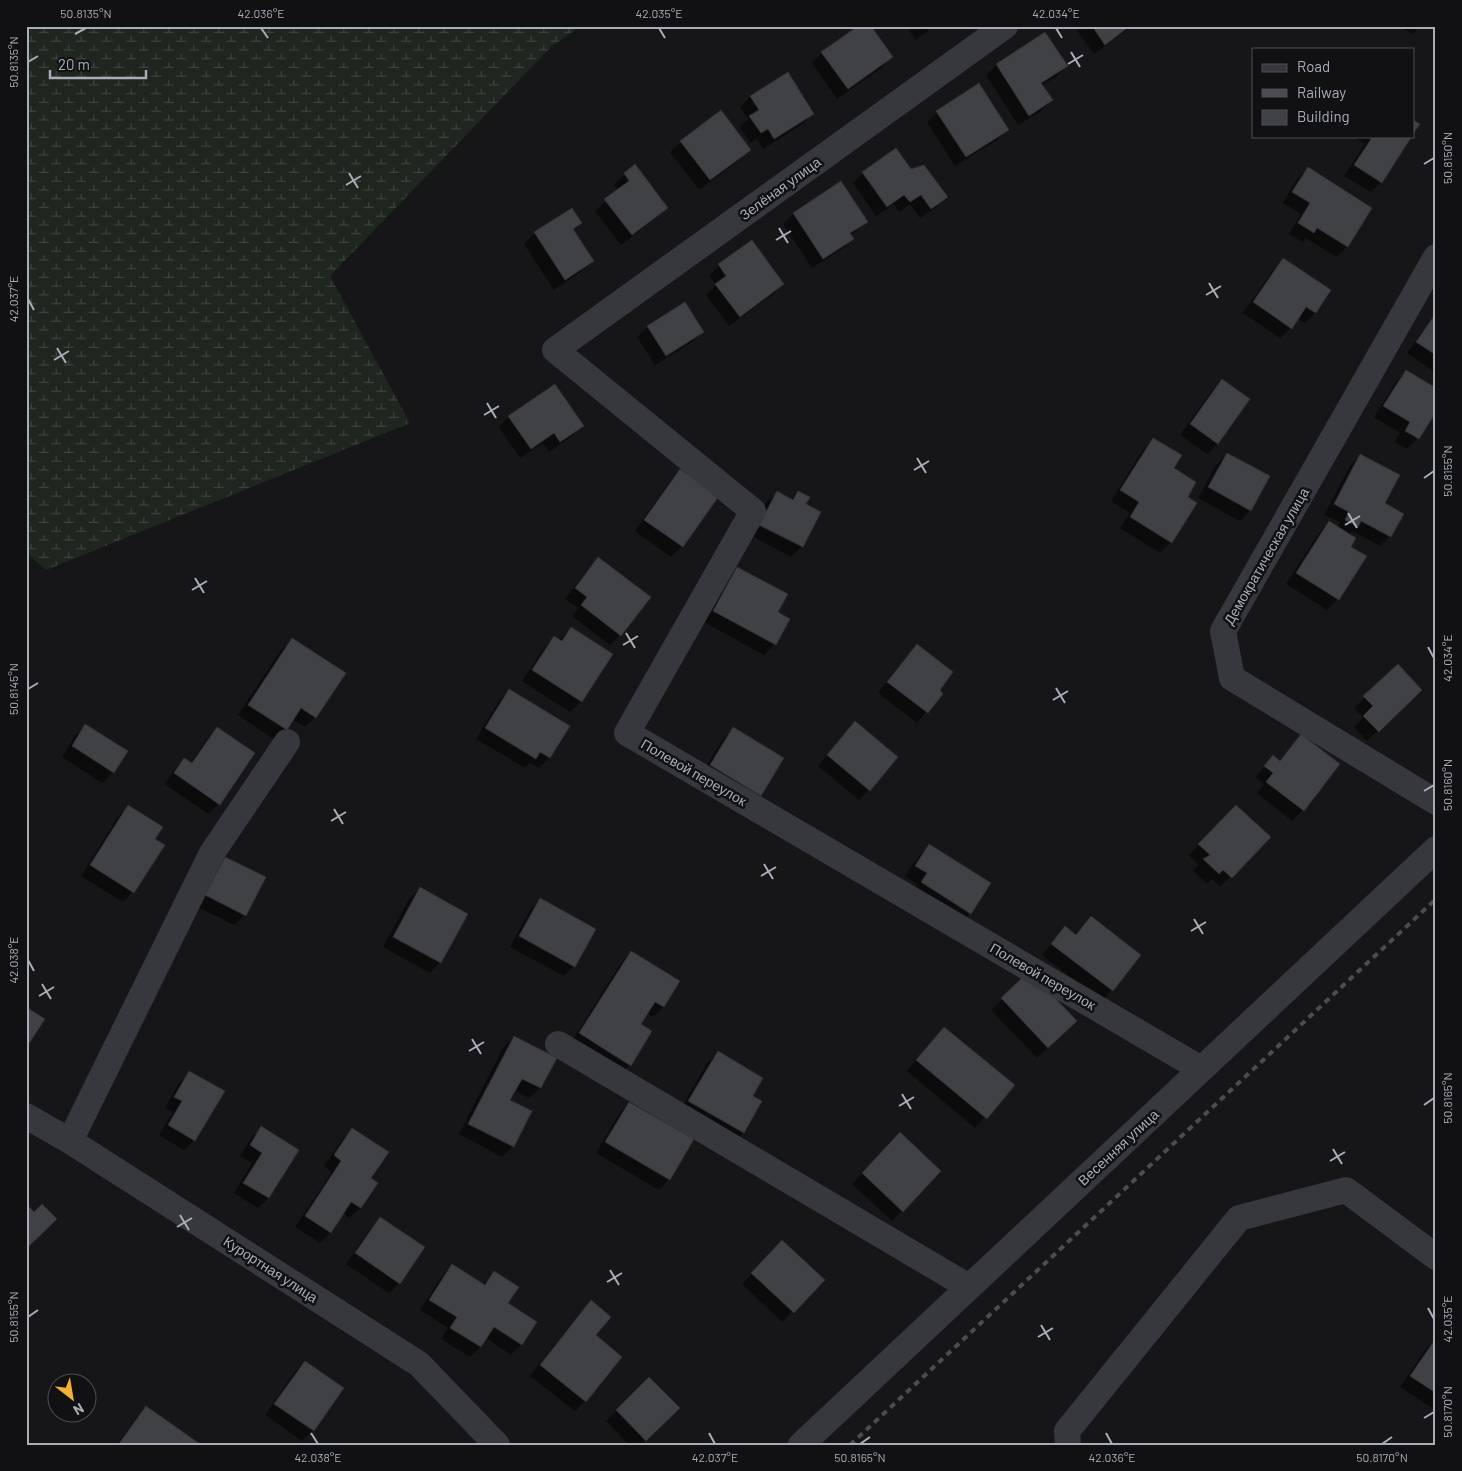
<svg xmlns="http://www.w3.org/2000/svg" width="1462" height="1471" font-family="Barlow,sans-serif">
<defs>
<pattern id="wetland-marsh" width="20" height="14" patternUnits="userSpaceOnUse" patternTransform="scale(1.25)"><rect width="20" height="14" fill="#1e261f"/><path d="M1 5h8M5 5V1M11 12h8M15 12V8" fill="none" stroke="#3c433d"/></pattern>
</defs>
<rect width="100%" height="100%" fill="#161618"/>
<polygon fill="url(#wetland-marsh)" points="26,26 581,26 552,46 330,276 410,423 46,570 26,552"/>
<g fill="#0007">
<polygon points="906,26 934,26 916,40"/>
<polygon points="1074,26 1132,26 1094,54"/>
<polygon points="1398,26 1421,26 1412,34"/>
<polygon points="1045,33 1066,66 1056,77 1042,85 1051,100 1041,111 1018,125 986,75 996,65"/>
<polygon points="822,53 891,57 881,68 837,99 812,63"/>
<polygon points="750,97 813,114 802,124 763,149 757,139 750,143 740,127 748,119 740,107"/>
<polygon points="937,112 1007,130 997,140 955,166 927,122"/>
<polygon points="1352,136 1411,136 1381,182 1371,192 1344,176 1365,144"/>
<polygon points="681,142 749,149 739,160 699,190 670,152"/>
<polygon points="635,166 667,208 656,218 621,245 595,211 618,190 614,184"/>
<polygon points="1308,169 1371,208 1347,247 1336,257 1306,238 1302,242 1289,234 1301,214 1283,203 1297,179"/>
<polygon points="911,171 946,197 936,207 920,218 910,204 899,212 894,204 876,216 853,183 863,173"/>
<polygon points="841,183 866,222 850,236 852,239 842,249 812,268 783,224 793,214"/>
<polygon points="571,210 580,223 573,230 593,261 582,271 554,290 524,244 535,233"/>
<polygon points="1283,259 1330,291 1315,313 1305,323 1297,318 1291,328 1280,338 1243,313 1273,270"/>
<polygon points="719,265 783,284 772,295 729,326 706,295 716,285 709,276"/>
<polygon points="1436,312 1436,373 1407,353"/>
<polygon points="648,327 702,332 692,342 655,365 637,337"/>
<polygon points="1406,371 1418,438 1407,449 1395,442 1400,433 1374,417 1396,382"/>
<polygon points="1222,381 1249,400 1217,444 1207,454 1180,435 1212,391"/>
<polygon points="509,416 582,426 572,436 549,452 543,443 520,458 499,427"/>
<polygon points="1154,439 1172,468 1186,497 1171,542 1160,553 1120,528 1130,513 1111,501 1143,450"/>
<polygon points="1227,455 1250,510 1240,521 1198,498 1216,465"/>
<polygon points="1360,456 1383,504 1390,536 1380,546 1352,531 1349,535 1349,547 1365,557 1338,599 1327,610 1286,584 1319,533 1329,522 1337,527 1340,522 1324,515 1350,466"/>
<polygon points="680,470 717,496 682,546 671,557 635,531 670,481"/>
<polygon points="798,492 804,505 802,546 791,557 750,535 766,503 777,493 790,500"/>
<polygon points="598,559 620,635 610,645 572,616 578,608 565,599 588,569"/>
<polygon points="737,568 776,613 775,644 764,655 704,622 727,579"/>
<polygon points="571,628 611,654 581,701 570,712 522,681 544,648 554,638 559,641"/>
<polygon points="292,640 315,717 305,727 292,719 286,729 275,740 238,715 281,650"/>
<polygon points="917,646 941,694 917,723 878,693 907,656"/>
<polygon points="1398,666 1410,701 1367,741 1354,727 1363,718 1354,708"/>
<polygon points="509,690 549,758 539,768 530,763 525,768 476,739 499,701"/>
<polygon points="86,726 113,772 102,783 62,757 75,736"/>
<polygon points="733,728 760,795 750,805 701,775 723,739"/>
<polygon points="217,729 219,804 208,814 165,784 174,770 185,760 190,764 207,739"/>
<polygon points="845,733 869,790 859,800 818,766"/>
<polygon points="1301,735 1338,764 1303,810 1292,821 1257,793 1264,784 1255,777 1273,757 1279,761"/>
<polygon points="1236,806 1269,837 1220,887 1212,879 1207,884 1193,870 1199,865 1189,855"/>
<polygon points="128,807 153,839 133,892 123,902 81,876 118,817"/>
<polygon points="929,845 970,913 959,924 911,893 917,884 905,876 919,856"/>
<polygon points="226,858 245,915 234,925 196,906 215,869"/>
<polygon points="420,889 440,962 430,973 383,947 409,899"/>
<polygon points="540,900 574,966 564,976 510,947 530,910"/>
<polygon points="1091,917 1139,955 1112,990 1101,1001 1042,955 1065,928 1075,935"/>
<polygon points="631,952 663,1007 653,1017 647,1013 639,1025 630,1065 619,1075 570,1044 621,963"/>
<polygon points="1024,978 1065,1031 1037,1058 991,1010"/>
<polygon points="944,1028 1013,1085 975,1128 907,1071"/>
<polygon points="514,1037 555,1058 540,1088 529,1098 514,1090 509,1101 513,1146 502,1157 459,1134 503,1048"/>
<polygon points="718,1053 751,1096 761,1102 743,1133 732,1143 679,1112 707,1063"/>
<polygon points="190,1072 194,1140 184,1150 159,1135 173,1112 165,1108 179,1083"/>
<polygon points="629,1103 669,1179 659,1190 596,1153 619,1114"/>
<polygon points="261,1128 298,1150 268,1198 258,1208 234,1193 252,1163 240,1156 251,1138"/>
<polygon points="353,1129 369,1178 376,1183 360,1208 349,1218 343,1213 330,1233 320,1243 295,1227 332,1172 324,1166 342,1140"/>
<polygon points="889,1144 902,1211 892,1221 852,1184"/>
<polygon points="381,1218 399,1283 389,1293 346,1264 370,1229"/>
<polygon points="782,1242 823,1280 782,1322 742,1284"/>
<polygon points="452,1266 482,1285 494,1272 521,1344 511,1355 486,1338 480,1347 470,1357 441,1339 448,1328 420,1310 442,1276"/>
<polygon points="591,1302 594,1336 585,1401 575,1411 530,1376 581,1312"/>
<polygon points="1436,1339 1436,1411 1400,1387 1426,1349"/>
<polygon points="305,1362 342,1388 313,1430 302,1441 265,1415 294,1373"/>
<polygon points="649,1379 679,1408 641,1445 629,1445 606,1421"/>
<polygon points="147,1407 198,1445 117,1445 136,1418"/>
</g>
<g fill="#404145" stroke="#303034">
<polygon points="858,26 871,26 893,57 848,89 821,52"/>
<polygon points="1092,26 1130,26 1105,45"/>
<polygon points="1045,32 1068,66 1041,83 1053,100 1029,116 996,64"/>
<polygon points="788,72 814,114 774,139 768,129 761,133 749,116 759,110 750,96"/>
<polygon points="979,83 1009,130 966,157 936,111"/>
<polygon points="721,110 751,150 710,180 680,141"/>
<polygon points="1413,120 1420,124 1413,134"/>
<polygon points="1373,136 1412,136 1382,183 1354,165"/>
<polygon points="896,148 911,169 924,165 948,197 931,209 921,195 910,202 904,195 887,207 862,172"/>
<polygon points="635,164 668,208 632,235 604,199 629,181 624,173"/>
<polygon points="1308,167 1372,208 1348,247 1317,228 1314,233 1298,223 1310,203 1292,192"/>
<polygon points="841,181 868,222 850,233 854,239 823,259 793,213"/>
<polygon points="572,208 582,223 573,229 594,261 565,280 534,232"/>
<polygon points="752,240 784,284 740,317 715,284 726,276 718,264"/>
<polygon points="1283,258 1331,290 1316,313 1306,307 1292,329 1253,302"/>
<polygon points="685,302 704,332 666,356 647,326"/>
<polygon points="1436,313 1436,355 1416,342"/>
<polygon points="1406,370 1436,388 1436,412 1419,439 1405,431 1410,422 1383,406"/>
<polygon points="1222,379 1250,399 1218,444 1190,424"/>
<polygon points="555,384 584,426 560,442 554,433 531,449 508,416"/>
<polygon points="1153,438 1182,455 1174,468 1196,482 1188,497 1197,503 1172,543 1130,517 1139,502 1120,490"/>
<polygon points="1227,453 1270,476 1251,511 1208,487"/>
<polygon points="1360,454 1400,475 1385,503 1404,514 1391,537 1361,521 1358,527 1345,520 1349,512 1334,504"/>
<polygon points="680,469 719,496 683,547 644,520"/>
<polygon points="777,491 793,500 798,491 810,497 806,504 821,512 803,547 759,525"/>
<polygon points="1329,521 1356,538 1351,547 1367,556 1339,600 1296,573"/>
<polygon points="598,557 651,597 621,636 581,605 587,597 575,588"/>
<polygon points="737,567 788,594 778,612 790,619 776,645 713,611"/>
<polygon points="571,627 613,654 582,702 532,670 554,636 562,641"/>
<polygon points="292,638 346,673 316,718 301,708 287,730 248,705"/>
<polygon points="917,644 953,672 940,690 943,694 928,713 887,682"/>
<polygon points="1398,664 1422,690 1379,732 1363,716 1373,706 1363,696"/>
<polygon points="509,689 570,726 550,758 540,752 536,759 485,728"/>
<polygon points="855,721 898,757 870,791 827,755"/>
<polygon points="85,724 128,751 114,773 72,746"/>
<polygon points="217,727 255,753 220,805 174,773 184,758 192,763"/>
<polygon points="733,727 784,758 761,796 710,765"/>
<polygon points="1301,734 1340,764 1304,811 1266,782 1273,773 1264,766 1273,755 1280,761"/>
<polygon points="128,805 163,827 155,839 165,845 134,893 90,865"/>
<polygon points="1236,805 1271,837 1232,878 1223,870 1219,874 1203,859 1210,855 1198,844"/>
<polygon points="929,844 991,883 971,914 921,882 927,873 915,866"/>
<polygon points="225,857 266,877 246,916 205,895"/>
<polygon points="420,887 468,914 441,963 393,937"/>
<polygon points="540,898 596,929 575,967 519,936"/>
<polygon points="1091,916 1141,955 1113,991 1051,944 1065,926 1076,935"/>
<polygon points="631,951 680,981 664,1007 655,1002 641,1024 652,1031 631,1066 579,1033"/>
<polygon points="1024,976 1039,981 1077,1021 1048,1048 1001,998"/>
<polygon points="26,1007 45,1019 28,1045 26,1044"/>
<polygon points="944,1027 1015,1085 987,1119 916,1060"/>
<polygon points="514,1036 557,1058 541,1088 522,1079 510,1100 532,1111 514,1147 468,1124"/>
<polygon points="718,1051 763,1078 753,1096 762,1101 744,1133 688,1101"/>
<polygon points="189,1071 225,1091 195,1141 168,1125 182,1101 174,1097"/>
<polygon points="629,1102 694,1139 670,1180 605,1142"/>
<polygon points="261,1126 299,1150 269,1198 243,1183 262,1153 250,1145"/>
<polygon points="352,1128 389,1152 371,1178 378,1183 361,1208 351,1202 331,1233 305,1216 341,1161 334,1155"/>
<polygon points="900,1132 941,1171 903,1212 862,1173"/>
<polygon points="26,1204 34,1212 42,1204 57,1219 26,1249"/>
<polygon points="380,1217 425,1247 400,1284 355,1253"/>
<polygon points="782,1240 825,1280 794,1313 751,1273"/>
<polygon points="452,1264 485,1285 494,1271 519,1287 508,1303 537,1322 522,1345 494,1327 481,1347 450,1328 457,1317 429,1300"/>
<polygon points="591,1300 611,1317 596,1335 622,1357 586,1402 540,1365"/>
<polygon points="1436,1338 1436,1393 1410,1376"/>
<polygon points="305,1361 344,1388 314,1431 274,1404"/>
<polygon points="649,1377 680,1408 646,1441 616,1410"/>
<polygon points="146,1406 200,1444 199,1445 118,1445"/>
</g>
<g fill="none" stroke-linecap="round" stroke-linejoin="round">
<g stroke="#37383d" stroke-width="26">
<polyline points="1005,26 555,350 753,511 627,733 1201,1069"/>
<polyline points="1436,257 1223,631 1232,678 1436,802"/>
<polyline points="558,1044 969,1287"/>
<polyline points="26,1116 70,1141 419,1364 497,1445"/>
<polyline points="70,1141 212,853 287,742"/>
<polyline points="801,1445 1436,849"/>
<polyline points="1068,1445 1067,1431 1239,1218 1346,1190 1436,1257"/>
</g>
<polyline stroke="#4a4c52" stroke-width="4" stroke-dasharray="6 5" stroke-linecap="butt" points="850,1445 1436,899"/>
</g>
<path fill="none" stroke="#a8adb8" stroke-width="2" d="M261 28 268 38M659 28 665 38M1056 28 1062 38M75 34 86 28M1071 52 1080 67M28 62 38 56M1068 64 1083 55M1424 164 1434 158M349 173 358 188M346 185 361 176M779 228 788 243M776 240 791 231M1209 283 1218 298M1206 295 1221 286M28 299 34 310M57 348 66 363M54 360 69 351M487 403 496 418M484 415 499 406M917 458 926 473M914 470 929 461M1424 478 1434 471M1348 513 1357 528M1345 525 1360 516M195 578 204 593M192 590 207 581M626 633 635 648M623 645 638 636M1428 647 1434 658M1056 688 1065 703M28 689 38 683M1053 700 1068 691M1424 791 1434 785M334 809 343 824M331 821 346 812M764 864 773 879M761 876 776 867M1194 919 1203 934M1191 931 1206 922M28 960 34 971M42 984 51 999M39 996 54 987M472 1039 481 1054M469 1051 484 1042M902 1094 911 1109M1424 1105 1434 1098M899 1106 914 1097M1333 1149 1342 1164M1330 1161 1345 1152M180 1215 189 1230M177 1227 192 1218M610 1270 619 1285M607 1282 622 1273M1428 1308 1434 1319M28 1317 38 1310M1041 1325 1050 1340M1038 1337 1053 1328M1424 1418 1434 1412M311 1433 318 1444M709 1433 715 1444M1106 1433 1112 1444M860 1444 870 1437M1382 1444 1392 1437"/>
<g text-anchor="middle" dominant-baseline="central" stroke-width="5" stroke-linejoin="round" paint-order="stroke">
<g font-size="14" fill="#a8adb8" stroke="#111113">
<text transform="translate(780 188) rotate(-36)">Зелёная улица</text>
<text transform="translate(1266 556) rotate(-60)">Демократическая улица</text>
<text transform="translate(694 772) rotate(30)">Полевой переулок</text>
<text transform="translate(1043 976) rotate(30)">Полевой переулок</text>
<text transform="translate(1118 1147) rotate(-43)">Весенняя улица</text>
<text transform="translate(271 1269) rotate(33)">Курортная улица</text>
</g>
</g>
<rect width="1462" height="1471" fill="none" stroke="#111113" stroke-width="55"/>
<rect x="1252" y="48" width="162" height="90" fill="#111113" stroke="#4d4f55"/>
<rect x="1262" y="64" width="25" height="8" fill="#37383d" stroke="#4d4f55"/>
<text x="1297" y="72" font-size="15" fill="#a8adb8">Road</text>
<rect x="1262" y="89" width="25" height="8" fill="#4a4c52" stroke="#4d4f55"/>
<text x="1297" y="98" font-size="15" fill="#a8adb8">Railway</text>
<rect x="1262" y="110" width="25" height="15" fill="#404145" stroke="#4d4f55"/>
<text x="1297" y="122" font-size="15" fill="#a8adb8">Building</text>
<g transform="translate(72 1398) rotate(149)"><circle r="24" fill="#111113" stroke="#4d4f55"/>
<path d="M0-4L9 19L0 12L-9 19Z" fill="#f2b134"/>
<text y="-8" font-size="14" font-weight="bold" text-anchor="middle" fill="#a8adb8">N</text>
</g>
<path d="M50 70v8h96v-8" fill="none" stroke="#a8adb8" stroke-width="2.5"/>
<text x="58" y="70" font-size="15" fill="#a8adb8" stroke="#111113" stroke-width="4" paint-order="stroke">20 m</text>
<rect x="28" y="28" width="1406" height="1416" fill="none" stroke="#a8adb8" stroke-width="2"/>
<g font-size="12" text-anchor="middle" fill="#a8adb8">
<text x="86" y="18">50.8135°N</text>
<text x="261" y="18">42.036°E</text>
<text x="659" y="18">42.035°E</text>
<text x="1056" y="18">42.034°E</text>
<text transform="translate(14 62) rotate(-90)" y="4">50.8135°N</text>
<text transform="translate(1448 158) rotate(-90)" y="4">50.8150°N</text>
<text transform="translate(14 299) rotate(-90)" y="4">42.037°E</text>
<text transform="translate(1448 471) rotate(-90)" y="4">50.8155°N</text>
<text transform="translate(1448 658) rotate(-90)" y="4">42.034°E</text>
<text transform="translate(14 689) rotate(-90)" y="4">50.8145°N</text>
<text transform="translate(1448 785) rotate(-90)" y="4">50.8160°N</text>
<text transform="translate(14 960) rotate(-90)" y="4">42.038°E</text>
<text transform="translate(1448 1098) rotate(-90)" y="4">50.8165°N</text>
<text transform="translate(14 1317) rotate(-90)" y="4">50.8155°N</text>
<text transform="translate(1448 1319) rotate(-90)" y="4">42.035°E</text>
<text transform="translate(1448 1412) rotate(-90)" y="4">50.8170°N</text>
<text x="318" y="1462">42.038°E</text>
<text x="715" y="1462">42.037°E</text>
<text x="860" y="1462">50.8165°N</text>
<text x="1112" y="1462">42.036°E</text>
<text x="1382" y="1462">50.8170°N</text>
</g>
</svg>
